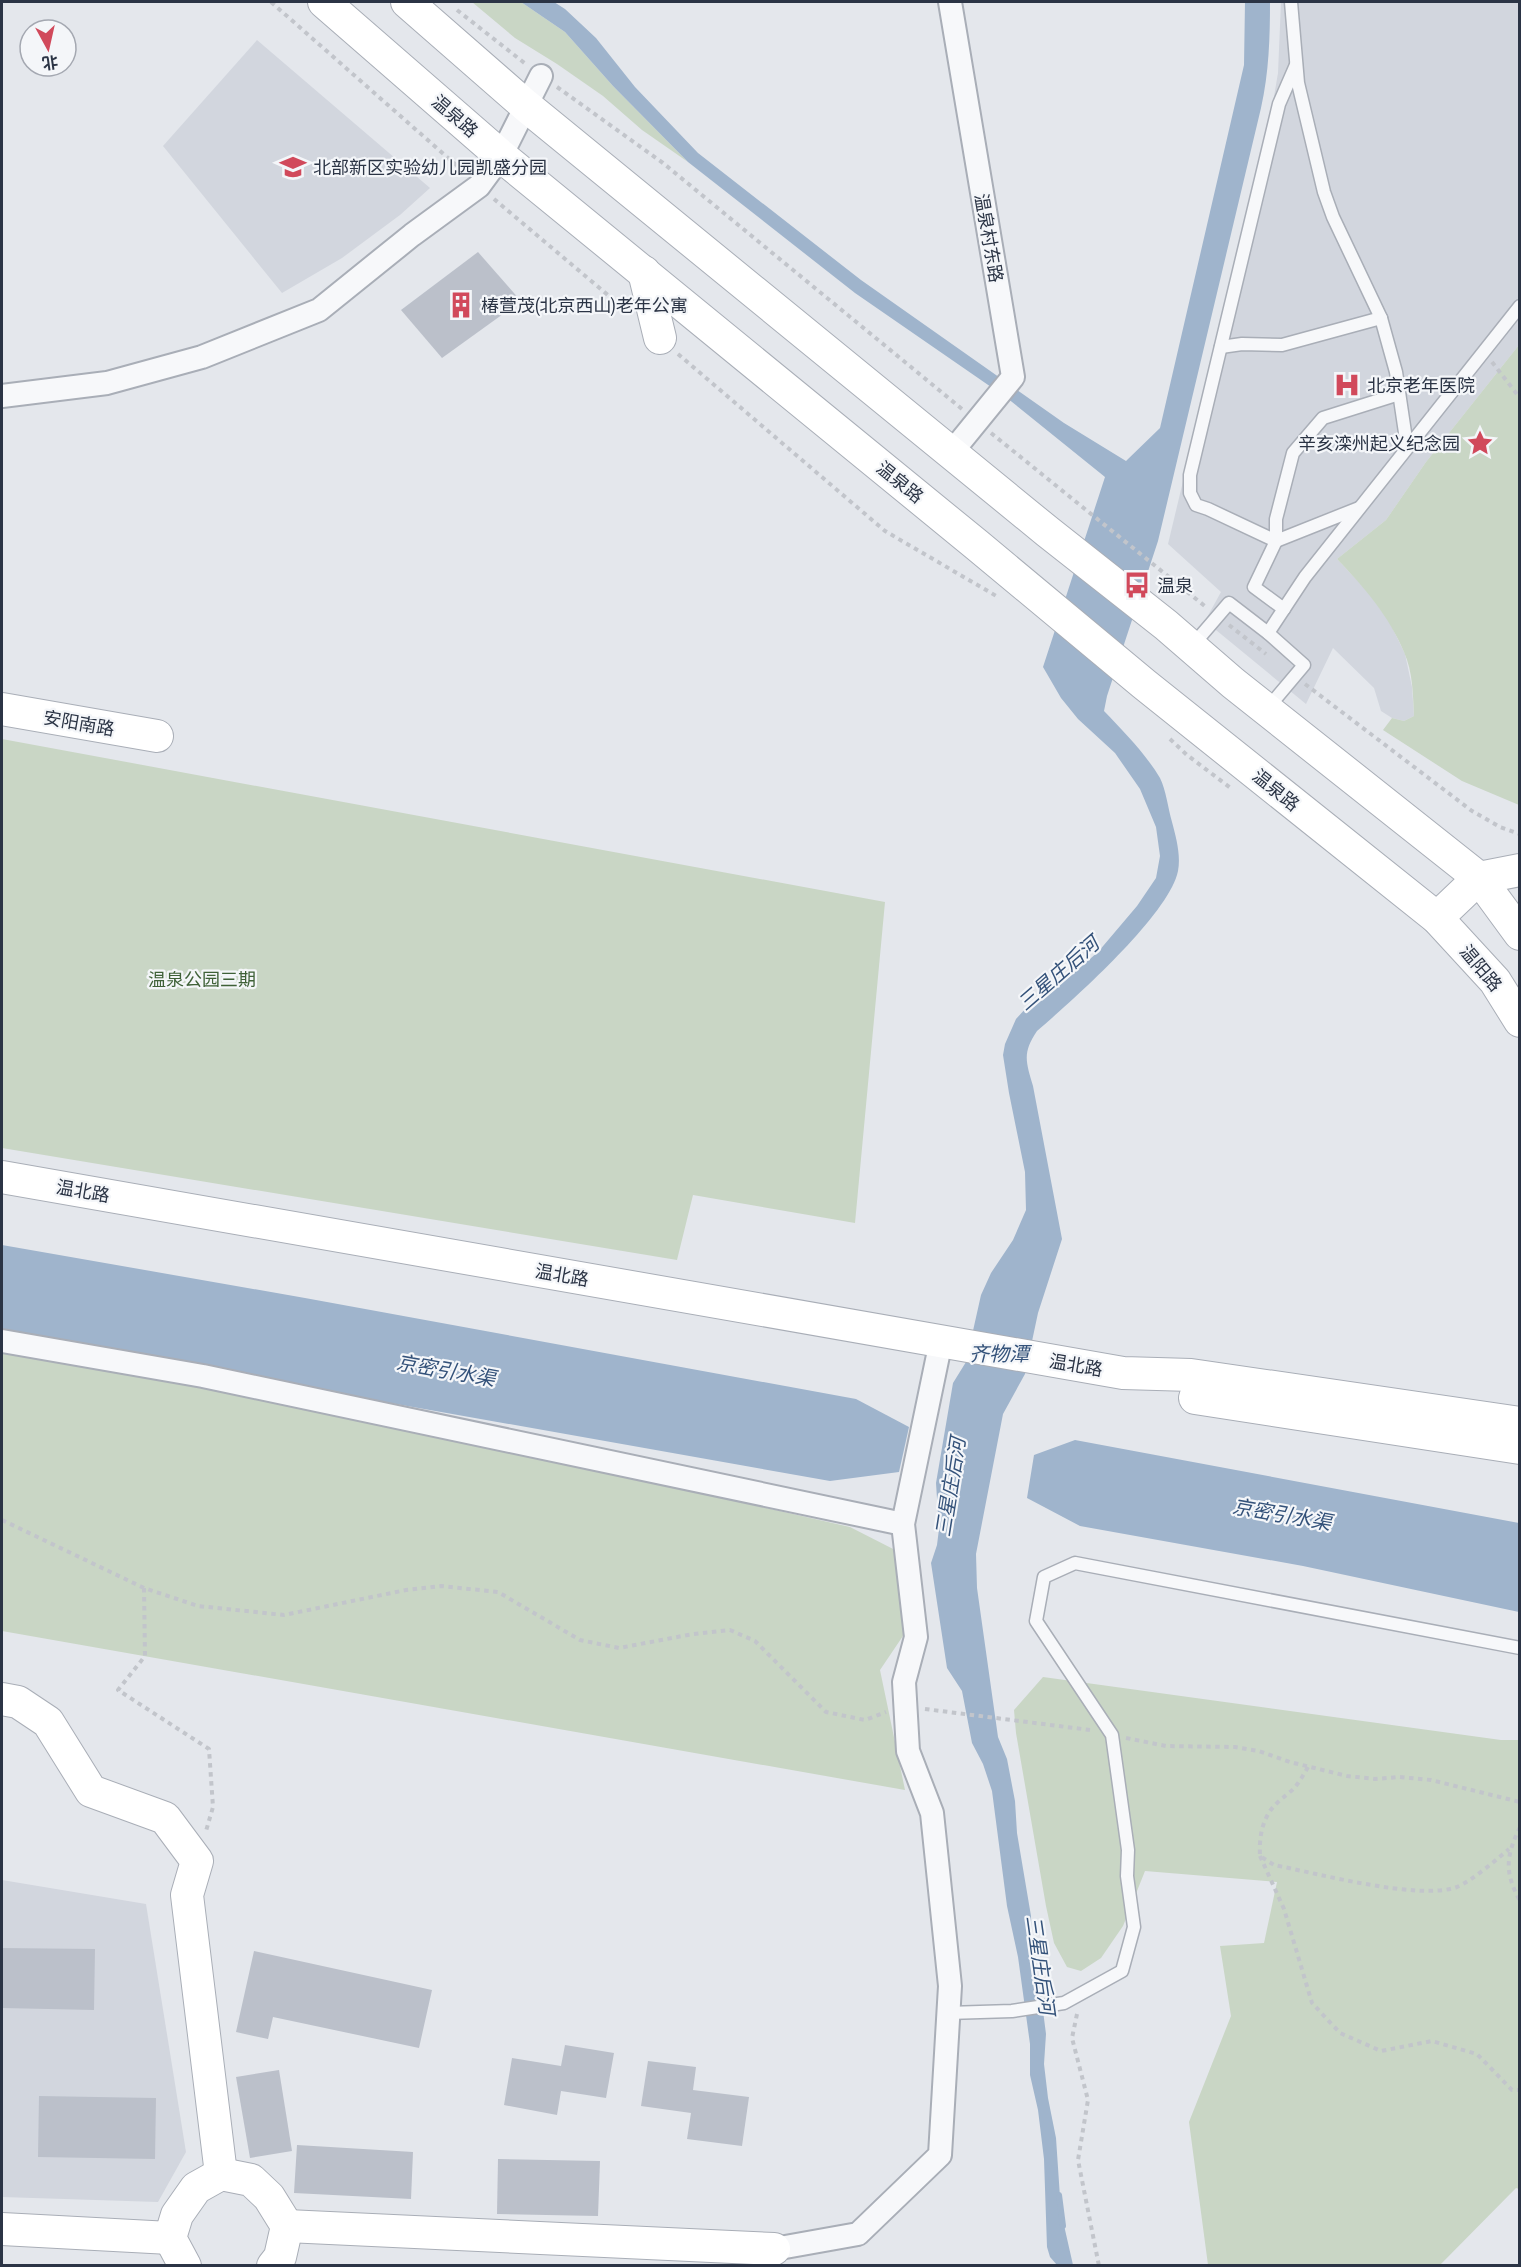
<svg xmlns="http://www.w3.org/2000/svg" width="1521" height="2267" font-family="'Asap Condensed','Noto Sans SC',sans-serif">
<rect width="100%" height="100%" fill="#e4e7ec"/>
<g fill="#d2d6de">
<polygon points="1281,2 1519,2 1519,345 1426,462 1386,520 1337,559 1369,593 1390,623 1405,654 1412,687 1414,716 1404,721 1392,718 1381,711 1374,688 1333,648 1306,704 1205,621 1221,592 1168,544 1271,114 1278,73"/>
<polygon points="257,40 430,188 400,215 342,258 282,293 163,146"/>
<polygon points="2,1880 146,1904 186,2152 158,2202 2,2197"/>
</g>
<g fill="#c9d6c5">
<polygon points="472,2 521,2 565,32 613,86 688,162 642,130 603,96 557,64 515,38"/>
<path d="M1519 345V805L1462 781 1383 730 1392 718 1404 721 1414 716C1413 695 1413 672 1404 652 1389 616 1364 587 1337 559L1386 520 1426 462Z"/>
<polygon points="2,739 885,902 855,1223 693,1195 677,1260 2,1148"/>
<polygon points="2,1352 278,1397 850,1527 899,1552 907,1630 880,1670 905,1790 2,1631"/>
<polygon points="1043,1677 1501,1740 1519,1740 1519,2189 1516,2188 1440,2265 1208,2265 1189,2122 1231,2016 1220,1946 1264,1943 1277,1882 1145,1871 1123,1926 1101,1958 1081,1971 1067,1967 1054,1943 1046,1906 1016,1733 1014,1710"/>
</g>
<g fill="#9fb4cc">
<path d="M521 2H554L565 9 596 38 635 87 698 153 861 280 1064 423 1126 461 1160 428 1244 65 1245 2H1270C1270 37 1269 73 1261 108L1158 541 1107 696 1104 711C1124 732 1145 753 1160 778 1166 790 1168 808 1172 822 1176 837 1181 855 1178 871 1169 915 1072 1001 1037 1031 1022 1053 1026 1062 1033 1086L1062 1239 1038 1313 1025 1374 1003 1414 976 1554 977 1588 998 1737 1007 1759 1015 1801 1017 1833 1031 1916 1032 1960 1039 1980 1046 2034 1044 2064 1048 2098 1056 2138 1061 2212 1073 2265H1057L1050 2257 1047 2247 1044 2159 1038 2110 1030 2075V2044L1018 1957 1007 1906 992 1791 983 1764 972 1743 962 1691 947 1668 931 1563 937 1545 939 1529 936 1483 953 1383 966 1362 981 1295 991 1273 1013 1240 1026 1210 1025 1172 1009 1093 1003 1055 1005 1044 1016 1019 1027 1007 1062 983 1098 952 1137 906 1156 878 1160 856 1156 827 1140 789 1115 753 1078 719 1061 698 1043 667 1105 477 1007 398 855 293 688 162 613 86 565 32Z"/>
<polygon points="2,1245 305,1298 856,1399 909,1427 899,1472 830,1481 2,1334"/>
<polygon points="1075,1440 1519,1523 1519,1612 1303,1566 1080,1526 1027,1498 1034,1455"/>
</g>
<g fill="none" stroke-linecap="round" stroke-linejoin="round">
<polyline stroke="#9fb4cc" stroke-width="6" points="1059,2195 1063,2226"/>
</g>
<g fill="#bbc0ca">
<polygon points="478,252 521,301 442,358 401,310"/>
<polygon points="2,1948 95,1949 94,2010 2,2008"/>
<polygon points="254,1951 432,1990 419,2048 273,2017 268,2039 236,2032"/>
<polygon points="565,2045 614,2053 606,2098 561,2091 557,2115 504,2105 512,2058 561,2066"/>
<polygon points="648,2061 696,2067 693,2090 749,2097 742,2146 687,2139 691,2113 641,2106"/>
<polygon points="279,2070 292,2151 250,2158 236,2077"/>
<polygon points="39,2096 156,2098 155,2159 38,2157"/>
<polygon points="297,2145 413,2152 411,2199 294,2193"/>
<polygon points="498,2159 600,2161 598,2216 497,2214"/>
</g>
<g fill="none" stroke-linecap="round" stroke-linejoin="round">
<g stroke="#a9aeb7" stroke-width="15">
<g id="lane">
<polyline points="1291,2 1298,83 1324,192 1333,217 1381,318 1396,372 1407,446"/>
<polyline points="1296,65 1279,104 1190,475 1190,493 1196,505 1208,509 1276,541 1359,508"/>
<polyline points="1221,347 1242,344 1282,345 1381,318"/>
<polyline points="1284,609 1254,587 1276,541 1276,519 1293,453 1323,418 1399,394"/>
<polyline points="1268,633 1305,577 1520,306"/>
<polyline points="1192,646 1229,603 1268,633 1304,665 1267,709"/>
<polyline points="948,2013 1012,2011 1064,2003 1122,1971 1134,1927 1127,1876 1128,1850 1112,1735 1036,1621 1044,1577 1075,1563 1520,1648"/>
</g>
</g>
<g stroke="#a9aeb7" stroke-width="26">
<g id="street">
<polyline points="950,2 1013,377 951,453"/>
<polyline points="2,396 107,383 202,357 319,310 412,235 479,186 501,156 541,76"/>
<polyline points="2,1341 203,1376 903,1524"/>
<polyline points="774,2249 858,2234 940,2155 950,1986 932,1813 908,1751 904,1682 916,1637 903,1524 941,1341"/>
</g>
</g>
<g stroke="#a9aeb7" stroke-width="34">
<g id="secondary">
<polyline points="324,2 501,156 977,545 1144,684 1437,918 1495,981 1520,1021"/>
<polyline points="407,2 525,105 1048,532 1166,625 1233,683 1479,878 1520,934"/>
<polyline points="644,272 660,338"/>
<polyline points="2,709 157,736"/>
<polyline points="1437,918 1479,878 1520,870"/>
<polyline points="2,1177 1123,1373 1191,1375 1520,1423"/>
<polyline points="1195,1398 1520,1448"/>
<polyline points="2,1699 18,1702 48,1722 91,1791 165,1818 197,1861 187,1895 221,2174"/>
<polyline points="287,2226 774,2249"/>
<polyline points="2,2229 170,2238"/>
<polyline points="185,2266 170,2238 177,2215 196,2188 221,2174 251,2180 269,2197 287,2226 280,2257 273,2266"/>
</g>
</g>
<g stroke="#c2c5cb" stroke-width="4" stroke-dasharray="4.5 4.5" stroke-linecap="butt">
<polyline points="271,2 464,172"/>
<polyline points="457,10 527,65"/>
<polyline points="557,87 663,163 962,409"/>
<polyline points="494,199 628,312"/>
<polyline points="678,354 885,531 998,597"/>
<polyline points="1492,362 1520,398"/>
<polyline points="991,433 1206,607"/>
<polyline points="1229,625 1266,654"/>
<polyline points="1305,684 1472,811 1500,827 1520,834"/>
<polyline points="1170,739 1187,755 1232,789"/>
<polyline points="2,1520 144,1588 198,1606 284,1615 406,1590 441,1586 498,1592 580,1640 619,1648 693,1634 730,1630 755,1641 826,1712 865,1720 886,1712"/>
<polyline points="144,1588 145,1656 118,1690 209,1749 213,1807 206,1831"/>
<polyline points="925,1709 1090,1730"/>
<polyline points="1126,1738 1166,1746 1235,1747 1259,1751 1290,1762 1347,1776 1375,1779 1399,1777 1431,1780 1520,1802"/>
<path d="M1308 1767C1304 1774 1300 1781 1295 1787 1290 1793 1283 1797 1277 1803 1262 1817 1259 1837 1260 1856L1274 1865C1316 1873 1419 1901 1457 1887 1473 1880 1496 1860 1509 1849"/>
<path d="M1520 1827C1506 1856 1504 1872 1520 1901"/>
<polyline points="1260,1856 1284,1909 1312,2003 1340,2033 1381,2051 1432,2041 1477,2054 1512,2090 1520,2090"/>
<polyline points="1077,2014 1072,2038 1088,2100 1078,2160 1099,2266"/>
</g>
<use href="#lane" stroke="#f7f8fa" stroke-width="12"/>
<use href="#street" stroke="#f7f8fa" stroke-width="22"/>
<use href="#secondary" stroke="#fff" stroke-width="32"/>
</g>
<defs>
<g id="school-bare" transform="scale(2.07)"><path d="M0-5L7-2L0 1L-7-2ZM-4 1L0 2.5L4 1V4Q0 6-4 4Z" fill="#d1495b" stroke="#f4f6f9" stroke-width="2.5" paint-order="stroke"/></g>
<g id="building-bare" transform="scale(2.07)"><path d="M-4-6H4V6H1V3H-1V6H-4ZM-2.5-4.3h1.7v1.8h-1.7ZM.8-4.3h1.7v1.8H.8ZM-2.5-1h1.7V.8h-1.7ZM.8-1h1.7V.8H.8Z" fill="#d1495b" stroke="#f4f6f9" stroke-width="2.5" paint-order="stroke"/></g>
<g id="hospital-bare" transform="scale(2.07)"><path d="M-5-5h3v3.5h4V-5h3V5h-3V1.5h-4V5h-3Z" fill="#d1495b" stroke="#f4f6f9" stroke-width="2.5" paint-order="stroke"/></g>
<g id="sight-bare" transform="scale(2.07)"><path d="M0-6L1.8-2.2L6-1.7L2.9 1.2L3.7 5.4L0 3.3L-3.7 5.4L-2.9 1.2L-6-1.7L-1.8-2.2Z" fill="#d1495b" stroke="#f4f6f9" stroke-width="2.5" paint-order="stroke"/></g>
<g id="bus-bare" transform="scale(2.07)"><path d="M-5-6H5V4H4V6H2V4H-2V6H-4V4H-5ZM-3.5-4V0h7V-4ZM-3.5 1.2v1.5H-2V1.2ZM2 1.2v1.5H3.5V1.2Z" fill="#d1495b" stroke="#f4f6f9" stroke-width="2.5" paint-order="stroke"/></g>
</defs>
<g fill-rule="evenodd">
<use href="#school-bare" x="293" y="167"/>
<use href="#building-bare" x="461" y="305"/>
<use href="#hospital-bare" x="1347" y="385"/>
<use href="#sight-bare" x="1480" y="443"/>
<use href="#bus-bare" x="1137" y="585"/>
</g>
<g text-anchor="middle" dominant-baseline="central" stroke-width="4.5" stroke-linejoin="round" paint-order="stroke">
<g font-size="18" fill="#2b3445" stroke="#f4f6f9">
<text transform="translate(455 116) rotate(41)">温泉路</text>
<text transform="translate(989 238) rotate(80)">温泉村东路</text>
<text transform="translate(900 482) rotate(39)">温泉路</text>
<text transform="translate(79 723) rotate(10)">安阳南路</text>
<text transform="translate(1276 790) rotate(39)">温泉路</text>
<text transform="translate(1481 968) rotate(50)">温阳路</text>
<text transform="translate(83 1191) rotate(10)">温北路</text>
<text transform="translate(562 1275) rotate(10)">温北路</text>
<text transform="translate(1076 1365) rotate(10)">温北路</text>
</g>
<g font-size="18" fill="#2b3445" stroke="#f4f6f9" text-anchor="start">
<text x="313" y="167">北部新区实验幼儿园凯盛分园</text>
<text x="481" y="305">椿萱茂(北京西山)老年公寓</text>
<text x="1367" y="385">北京老年医院</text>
<text x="1460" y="443" text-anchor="end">辛亥滦州起义纪念园</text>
<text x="1157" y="585">温泉</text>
</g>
<g font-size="18" fill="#3f6138" stroke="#f4f6f9">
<text x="202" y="979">温泉公园三期</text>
</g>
<g font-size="20" font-style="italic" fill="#34527a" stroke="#f4f6f9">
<text transform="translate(1058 973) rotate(-41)">三星庄后河</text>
<text x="999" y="1353">齐物潭</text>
<text transform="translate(446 1370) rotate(10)">京密引水渠</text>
<text transform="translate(950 1487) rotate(-81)">三星庄后河</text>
<text transform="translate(1282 1514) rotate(10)">京密引水渠</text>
<text transform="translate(1041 1965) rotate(82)">三星庄后河</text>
</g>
</g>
<rect width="1521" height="2267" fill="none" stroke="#2b3445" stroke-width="6"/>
<g transform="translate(48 48) rotate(172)"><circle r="28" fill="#f4f6f9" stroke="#a4a8b1" stroke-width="1.5"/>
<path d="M0-4.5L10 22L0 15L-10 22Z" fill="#d1495b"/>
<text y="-9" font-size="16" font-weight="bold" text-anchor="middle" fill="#2b3445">北</text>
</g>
</svg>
